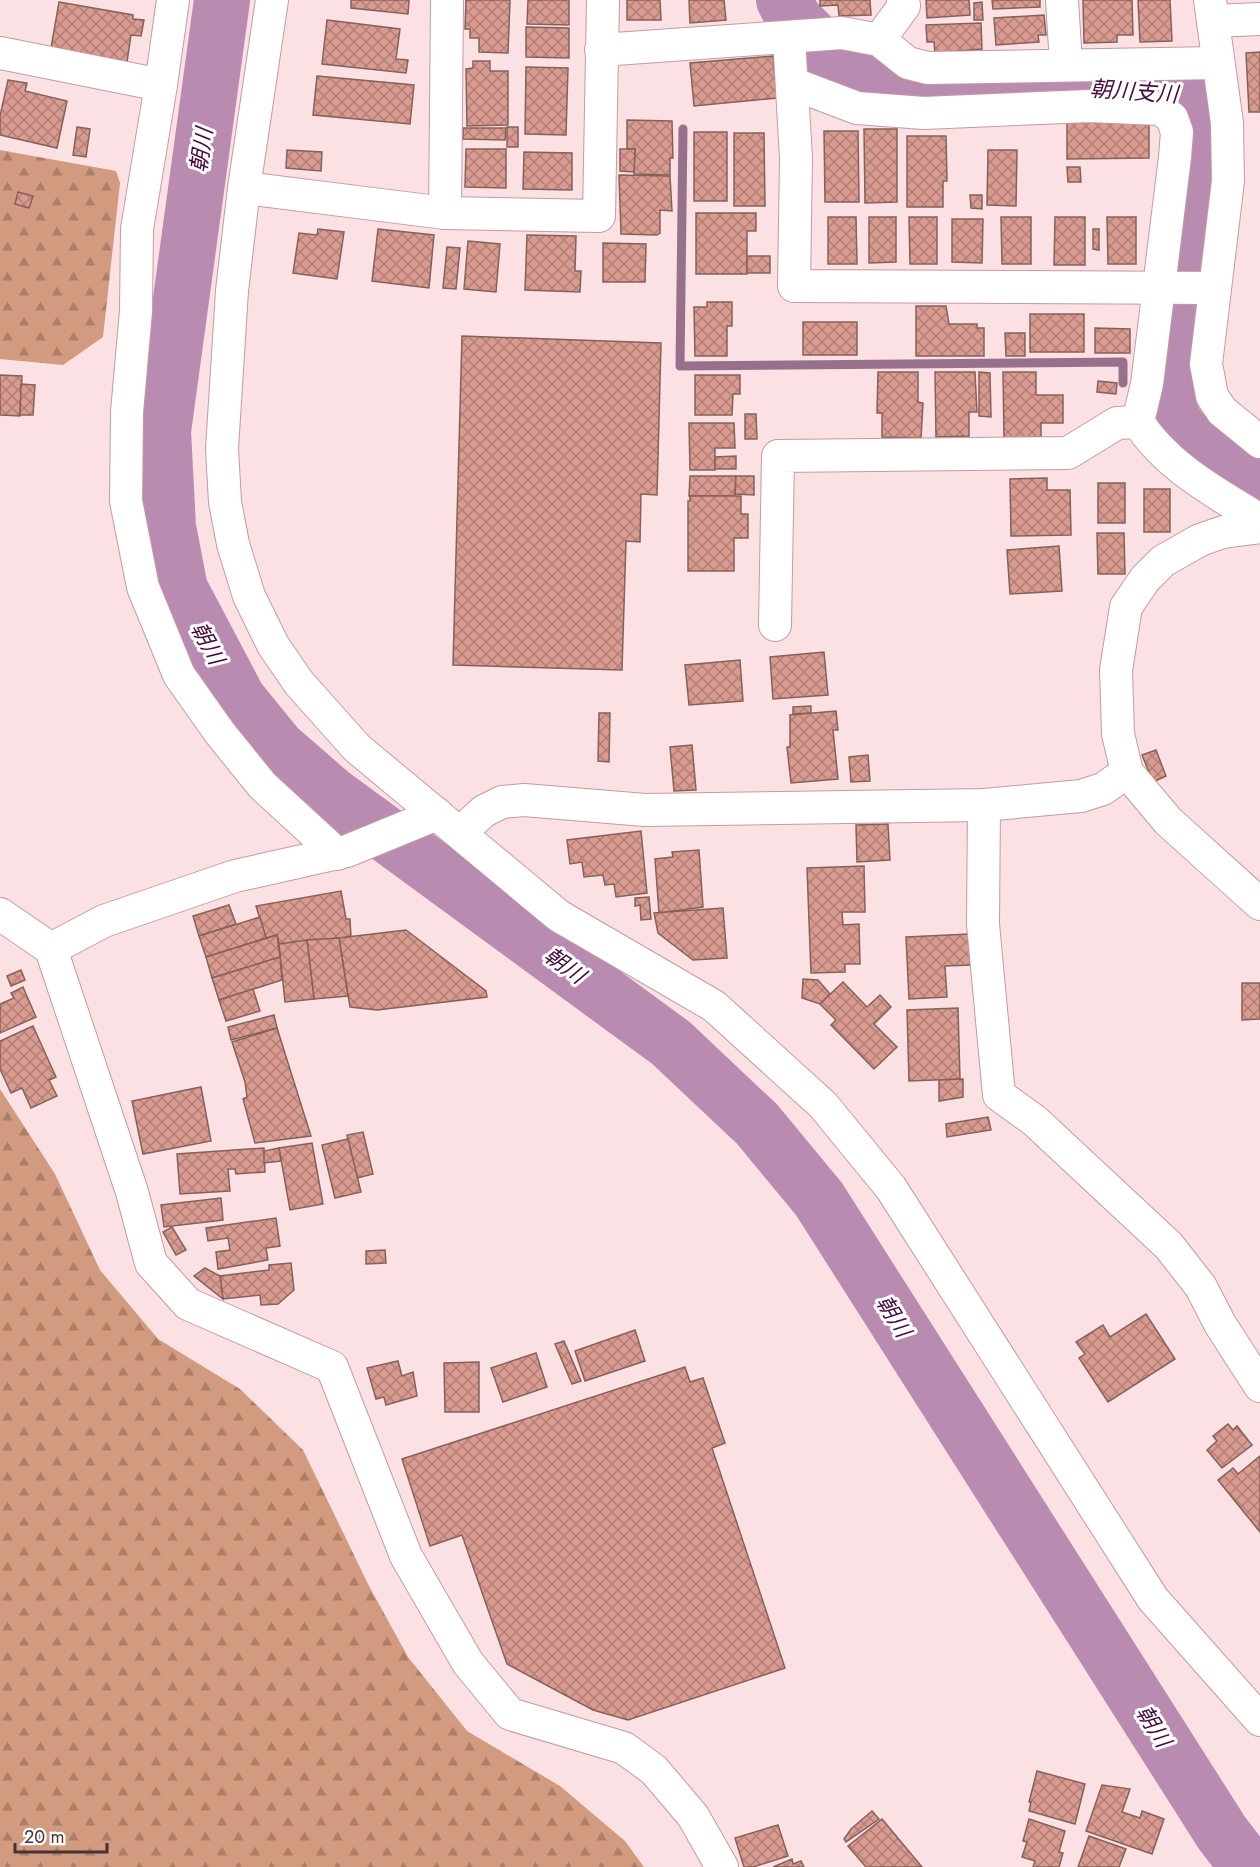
<svg xmlns="http://www.w3.org/2000/svg" width="1260" height="1867" font-family="Jost,'Noto Sans JP',sans-serif">
<defs>
<pattern id="forest-firs" width="22" height="20" patternUnits="userSpaceOnUse" patternTransform="scale(1.5)"><rect width="22" height="20" fill="#d29b7f"/><path d="M5 1l3.5 6h-7zM16 11l3.5 6h-7z" fill="#ac7f69"/></pattern>
<pattern id="building-cross-hatch" width="8" height="8" patternUnits="userSpaceOnUse" patternTransform="scale(1.5)"><rect width="8" height="8" fill="#d99b90"/><path d="M0 0l8 8M0 8l8-8" fill="none" stroke="#b27f76"/></pattern>
</defs>
<rect width="100%" height="100%" fill="#fce1e4"/>
<g fill="url(#forest-firs)">
<polygon points="0,150 116,171 120,183 103,337 63,365 0,359"/>
<polygon points="0,1089 55,1174 100,1270 158,1339 240,1389 303,1450 369,1586 408,1657 467,1731 560,1786 625,1841 644,1867 0,1867"/>
</g>
<g fill="none" stroke-linecap="round" stroke-linejoin="round">
<polyline stroke="#97718c" stroke-width="9" points="683,129 680,366 1123,362 1123,383"/>
<g stroke="#ba8bb1" stroke-width="56">
<polyline points="222,0 163,431 168,527 180,589 238,699 277,747 331,794 671,1043 757,1124 819,1199 1222,1833 1248,1867"/>
<path d="M784 0 794 19 839 65 884 87 927 94 1084 87 1176 90 1192 95C1222 144 1180 333 1170 394L1171 417 1184 435 1260 480"/>
</g>
</g>
<g fill="url(#building-cross-hatch)" stroke="#85615a" stroke-width="1.5">
<polygon points="351,0 409,0 408,14 351,8"/>
<polygon points="466,0 510,0 508,53 479,52 479,38 470,38 470,29 465,29"/>
<polygon points="528,0 569,0 569,25 527,24"/>
<polygon points="627,0 660,0 661,20 627,20"/>
<polygon points="689,0 724,0 726,20 690,23"/>
<polygon points="820,0 870,0 871,15 839,16 838,5 820,6"/>
<polygon points="926,0 969,0 970,15 927,18"/>
<polygon points="992,0 1040,0 1040,7 993,9"/>
<polygon points="1083,0 1132,0 1133,35 1117,35 1117,42 1084,43"/>
<polygon points="1138,0 1170,0 1172,41 1140,42"/>
<polygon points="59,2 133,15 133,19 144,20 141,36 131,35 127,62 51,48"/>
<polygon points="982,2 983,20 974,20 974,3"/>
<polygon points="1044,15 1046,35 1038,35 1039,42 996,45 994,18"/>
<polygon points="327,20 400,29 396,59 408,60 406,73 322,64"/>
<polygon points="981,23 982,49 935,53 934,42 927,42 926,25"/>
<polygon points="526,27 569,28 569,58 526,57"/>
<polygon points="1260,52 1260,112 1249,112 1246,53"/>
<polygon points="773,56 777,98 694,106 690,63"/>
<polygon points="473,61 490,61 490,71 508,71 508,125 467,126 466,69 473,68"/>
<polygon points="526,67 568,68 566,135 525,134"/>
<polygon points="317,76 414,85 410,124 313,115"/>
<polygon points="8,80 27,83 25,91 67,101 57,148 0,135 0,116"/>
<polygon points="627,120 672,121 673,158 670,158 670,175 634,174 635,149 627,149"/>
<polygon points="1149,121 1149,158 1067,159 1067,122"/>
<polygon points="77,127 90,129 86,157 73,155"/>
<rect x="507" y="127" width="11" height="20"/>
<polygon points="463,128 506,128 505,140 463,139"/>
<polygon points="864,129 897,129 897,202 865,203"/>
<polygon points="824,131 858,131 859,202 825,202"/>
<rect x="694" y="132" width="33" height="69"/>
<polygon points="734,133 764,133 765,206 734,206"/>
<polygon points="907,136 946,136 947,181 943,181 943,207 907,207"/>
<polygon points="466,149 506,149 506,188 465,187"/>
<polygon points="620,149 635,149 634,172 620,171"/>
<polygon points="287,150 322,152 321,171 286,168"/>
<polygon points="988,150 1017,150 1016,206 987,205"/>
<polygon points="524,152 572,153 572,190 523,189"/>
<polygon points="1067,167 1080,167 1081,182 1068,182"/>
<polygon points="619,175 670,176 672,211 660,210 660,233 657,235 621,234"/>
<polygon points="18,192 33,196 29,208 15,204"/>
<polygon points="970,195 982,195 982,209 971,208"/>
<polygon points="696,213 756,213 756,231 747,231 747,274 696,274"/>
<polygon points="828,217 856,217 857,264 828,264"/>
<polygon points="869,217 896,217 896,262 869,263"/>
<polygon points="909,217 937,217 937,264 910,264"/>
<polygon points="1001,217 1031,217 1031,264 1002,264"/>
<polygon points="1055,217 1085,217 1085,265 1054,265"/>
<polygon points="1107,217 1136,217 1136,264 1108,264"/>
<polygon points="952,219 983,219 982,263 952,262"/>
<polygon points="318,229 344,232 337,279 293,273 299,233 317,235"/>
<polygon points="378,229 434,235 429,288 372,281"/>
<polygon points="1093,229 1099,229 1099,250 1093,249"/>
<polygon points="527,235 576,236 575,271 581,271 580,292 525,290"/>
<polygon points="468,241 500,244 496,292 464,289"/>
<polygon points="603,243 646,244 645,282 603,282"/>
<polygon points="447,247 460,248 456,289 443,288"/>
<rect x="747" y="256" width="23" height="17"/>
<polygon points="707,302 732,302 732,326 727,326 727,356 695,356 694,307 707,307"/>
<polygon points="916,306 946,306 949,324 977,324 977,328 984,328 984,356 916,356"/>
<rect x="1030" y="314" width="54" height="38"/>
<rect x="803" y="322" width="54" height="33"/>
<polygon points="1095,328 1130,329 1130,353 1095,353"/>
<polygon points="1005,333 1025,333 1025,356 1006,356"/>
<polygon points="462,336 661,343 657,495 641,494 640,542 626,541 622,670 453,665"/>
<polygon points="878,372 918,372 918,402 923,403 921,438 882,437 882,413 877,413"/>
<polygon points="935,372 975,372 977,412 969,412 969,436 936,437"/>
<polygon points="979,372 990,373 991,417 979,416"/>
<polygon points="1003,372 1036,372 1036,395 1063,395 1063,423 1041,423 1041,437 1004,438"/>
<polygon points="0,375 22,376 20,416 0,415"/>
<polygon points="695,375 740,375 740,394 733,394 732,415 695,415"/>
<polygon points="1098,381 1117,383 1116,394 1097,392"/>
<polygon points="21,384 35,385 33,415 20,415"/>
<polygon points="745,414 756,414 757,439 745,439"/>
<polygon points="689,423 734,423 735,448 715,448 715,470 690,470"/>
<polygon points="736,456 736,469 715,469 715,457"/>
<polygon points="690,476 736,476 735,496 689,496"/>
<polygon points="736,476 754,476 754,495 735,494"/>
<polygon points="1047,478 1047,490 1070,490 1071,535 1011,536 1010,479"/>
<rect x="1098" y="483" width="27" height="40"/>
<rect x="1144" y="489" width="26" height="43"/>
<polygon points="690,496 741,496 741,514 748,514 748,538 734,538 734,571 688,571 688,501 690,501"/>
<polygon points="1097,533 1124,533 1125,574 1098,574"/>
<polygon points="1059,546 1062,591 1010,594 1007,550"/>
<polygon points="824,652 828,695 773,699 770,657"/>
<polygon points="740,660 743,701 689,705 685,665"/>
<polygon points="811,706 811,713 793,714 793,707"/>
<polygon points="836,711 838,730 833,730 838,779 791,783 787,747 790,747 790,715"/>
<polygon points="599,713 610,713 609,762 598,761"/>
<polygon points="692,745 696,790 674,791 670,747"/>
<polygon points="1156,750 1166,776 1153,782 1142,755"/>
<polygon points="868,755 870,781 851,782 849,757"/>
<polygon points="888,824 890,860 857,862 856,825"/>
<polygon points="641,831 647,893 616,897 614,884 605,885 603,875 584,877 582,862 570,864 567,840"/>
<polygon points="699,850 703,907 659,913 655,859 673,857 672,852"/>
<polygon points="864,866 865,912 842,912 843,925 859,924 860,964 845,964 845,972 811,973 807,868"/>
<polygon points="341,891 346,919 350,919 351,937 279,944 277,935 266,938 256,906"/>
<polygon points="649,897 651,919 641,920 640,905 635,906 635,898"/>
<polygon points="229,905 236,924 199,936 193,916"/>
<polygon points="723,908 727,958 693,960 658,933 654,913"/>
<polygon points="260,917 266,938 206,957 199,936"/>
<polygon points="406,930 486,991 487,997 377,1010 350,1007 339,938"/>
<polygon points="969,934 971,965 945,966 947,997 909,999 906,937"/>
<polygon points="277,935 280,957 212,978 206,957"/>
<polygon points="339,938 348,996 314,999 307,940"/>
<polygon points="307,940 314,999 285,1002 279,944"/>
<polygon points="280,957 282,980 219,1000 212,978"/>
<polygon points="21,970 25,980 11,986 7,976"/>
<polygon points="803,979 818,980 830,994 820,1004 802,998"/>
<polygon points="843,982 867,1007 880,995 891,1007 874,1024 897,1047 874,1069 831,1025 836,1020 820,1004"/>
<polygon points="1242,983 1260,983 1260,1019 1242,1020"/>
<polygon points="23,987 36,1017 0,1033 0,1004 14,998 11,993"/>
<polygon points="253,989 260,1011 226,1021 219,1000"/>
<polygon points="958,1008 960,1079 909,1081 907,1010"/>
<polygon points="274,1015 277,1028 231,1040 228,1027"/>
<polygon points="33,1026 56,1077 49,1080 57,1096 31,1108 22,1088 11,1093 0,1069 0,1041"/>
<polygon points="277,1028 311,1136 255,1143 243,1099 247,1097 245,1082 232,1042"/>
<polygon points="963,1079 963,1097 939,1101 939,1080"/>
<polygon points="201,1087 211,1141 143,1154 132,1101"/>
<polygon points="988,1117 991,1130 947,1137 946,1124"/>
<polygon points="363,1132 373,1174 357,1178 347,1135"/>
<polygon points="348,1139 361,1192 335,1198 322,1145"/>
<polygon points="312,1143 323,1204 290,1210 279,1148"/>
<polygon points="264,1148 265,1172 236,1174 235,1169 228,1169 230,1191 180,1194 177,1154"/>
<polygon points="279,1148 281,1161 264,1163 264,1151"/>
<polygon points="221,1198 223,1220 164,1227 161,1205"/>
<polygon points="276,1218 280,1246 266,1248 268,1260 218,1269 216,1252 230,1250 228,1238 208,1241 206,1228"/>
<polygon points="172,1227 186,1250 176,1255 163,1232"/>
<polygon points="385,1250 386,1263 366,1264 366,1251"/>
<polygon points="291,1263 294,1290 278,1304 261,1305 260,1295 223,1299 220,1276 269,1270 269,1265"/>
<polygon points="205,1268 220,1276 223,1299 194,1276"/>
<polygon points="1146,1314 1175,1359 1108,1402 1079,1358 1085,1354 1076,1342 1103,1325 1110,1337"/>
<polygon points="635,1330 645,1361 585,1381 575,1351"/>
<polygon points="564,1341 581,1381 572,1384 555,1344"/>
<polygon points="536,1353 547,1387 503,1402 491,1368"/>
<polygon points="398,1361 402,1376 413,1372 417,1396 386,1405 384,1397 376,1399 367,1368"/>
<polygon points="479,1362 479,1412 445,1412 444,1363"/>
<polygon points="685,1367 690,1382 703,1378 725,1443 712,1448 785,1668 628,1720 593,1710 507,1664 462,1535 430,1546 402,1459"/>
<polygon points="1228,1424 1233,1430 1237,1426 1252,1445 1222,1468 1207,1450 1217,1441 1213,1436"/>
<polygon points="1260,1456 1260,1532 1218,1480 1233,1468 1238,1474"/>
<polygon points="1037,1771 1085,1784 1075,1824 1029,1811 1031,1802 1029,1802"/>
<polygon points="1102,1785 1130,1789 1122,1812 1140,1818 1142,1811 1164,1819 1152,1854 1086,1831"/>
<polygon points="872,1811 879,1819 846,1842 844,1839 851,1829"/>
<polygon points="882,1819 922,1867 866,1867 848,1846"/>
<polygon points="1029,1819 1065,1831 1059,1852 1063,1853 1059,1867 1033,1867 1035,1861 1022,1857 1027,1842 1023,1841"/>
<polygon points="778,1825 788,1856 753,1867 744,1867 735,1838"/>
<polygon points="1089,1836 1126,1849 1119,1867 1078,1867"/>
<polygon points="792,1859 793,1864 801,1861 804,1867 773,1867"/>
</g>
<g fill="none" stroke-linecap="round" stroke-linejoin="round">
<g stroke="#c49b9f" stroke-width="34">
<g id="minor">
<polyline points="272,0 244,188 232,291 222,449 225,502 233,544 249,596 273,645 299,683 357,748 559,916 714,1006 823,1105 891,1188 1153,1599 1260,1720"/>
<polyline points="1062,0 1066,64"/>
<polyline points="1210,0 1227,123 1228,181 1206,364 1212,396 1222,411 1260,442"/>
<polyline points="1213,21 1260,19"/>
<polyline points="789,38 796,158 794,286 1215,288"/>
<polyline points="879,40 904,6 903,0"/>
<polyline points="601,50 842,33 879,40 908,63 928,68 1217,63"/>
<polyline points="0,53 161,85 173,0"/>
<path d="M794 84 857 108 924 113 1089 106 1160 109 1172 118 1177 132 1175 157 1147 384 1138 422C1167 467 1215 492 1260 520"/>
<polyline points="161,85 137,229 136,311 127,412 126,501 143,587 179,675 220,733 262,785 337,854"/>
<polyline points="244,188 445,213 599,216 603,0"/>
<polyline points="445,213 447,0"/>
<polyline points="1260,527 1223,532 1200,540 1163,561 1145,579 1126,607 1116,670 1118,734 1127,772 1168,821 1260,904"/>
<polyline points="775,625 778,456 1068,453 1117,423 1138,422"/>
<polyline points="984,805 983,924 999,1095 1035,1121 1169,1246 1201,1287 1220,1324 1260,1386"/>
<polyline points="460,833 484,811 502,802 524,800 645,810 984,805 1081,796 1103,789 1127,772"/>
<polyline points="0,914 51,949 132,1192 151,1263 188,1304 332,1367 406,1556 468,1663 510,1714 624,1748 654,1770 693,1816 722,1867"/>
<polyline points="51,949 104,921 235,876 347,851 437,814"/>
</g>
</g>
<use href="#minor" stroke="#fff" stroke-width="32"/>
</g>
<g text-anchor="middle" dominant-baseline="central" stroke-width="6" stroke-linejoin="round" paint-order="stroke">
<g font-size="22" font-style="italic" fill="#450c3f" stroke="#fff">
<text transform="translate(1134 91) rotate(4)">朝川支川</text>
<text transform="translate(201 150) rotate(-82)">朝川</text>
<text transform="translate(208 643) rotate(62)">朝川</text>
<text transform="translate(565 965) rotate(36)">朝川</text>
<text transform="translate(894 1316) rotate(58)">朝川</text>
<text transform="translate(1154 1726) rotate(58)">朝川</text>
</g>
</g>
<path d="M15 1843v9h92v-9" fill="none" stroke="#453435" stroke-width="3"/>
<text x="24" y="1843" font-size="18" fill="#453435" stroke="#ffffff" stroke-width="4.5" paint-order="stroke">20 m</text>
</svg>
